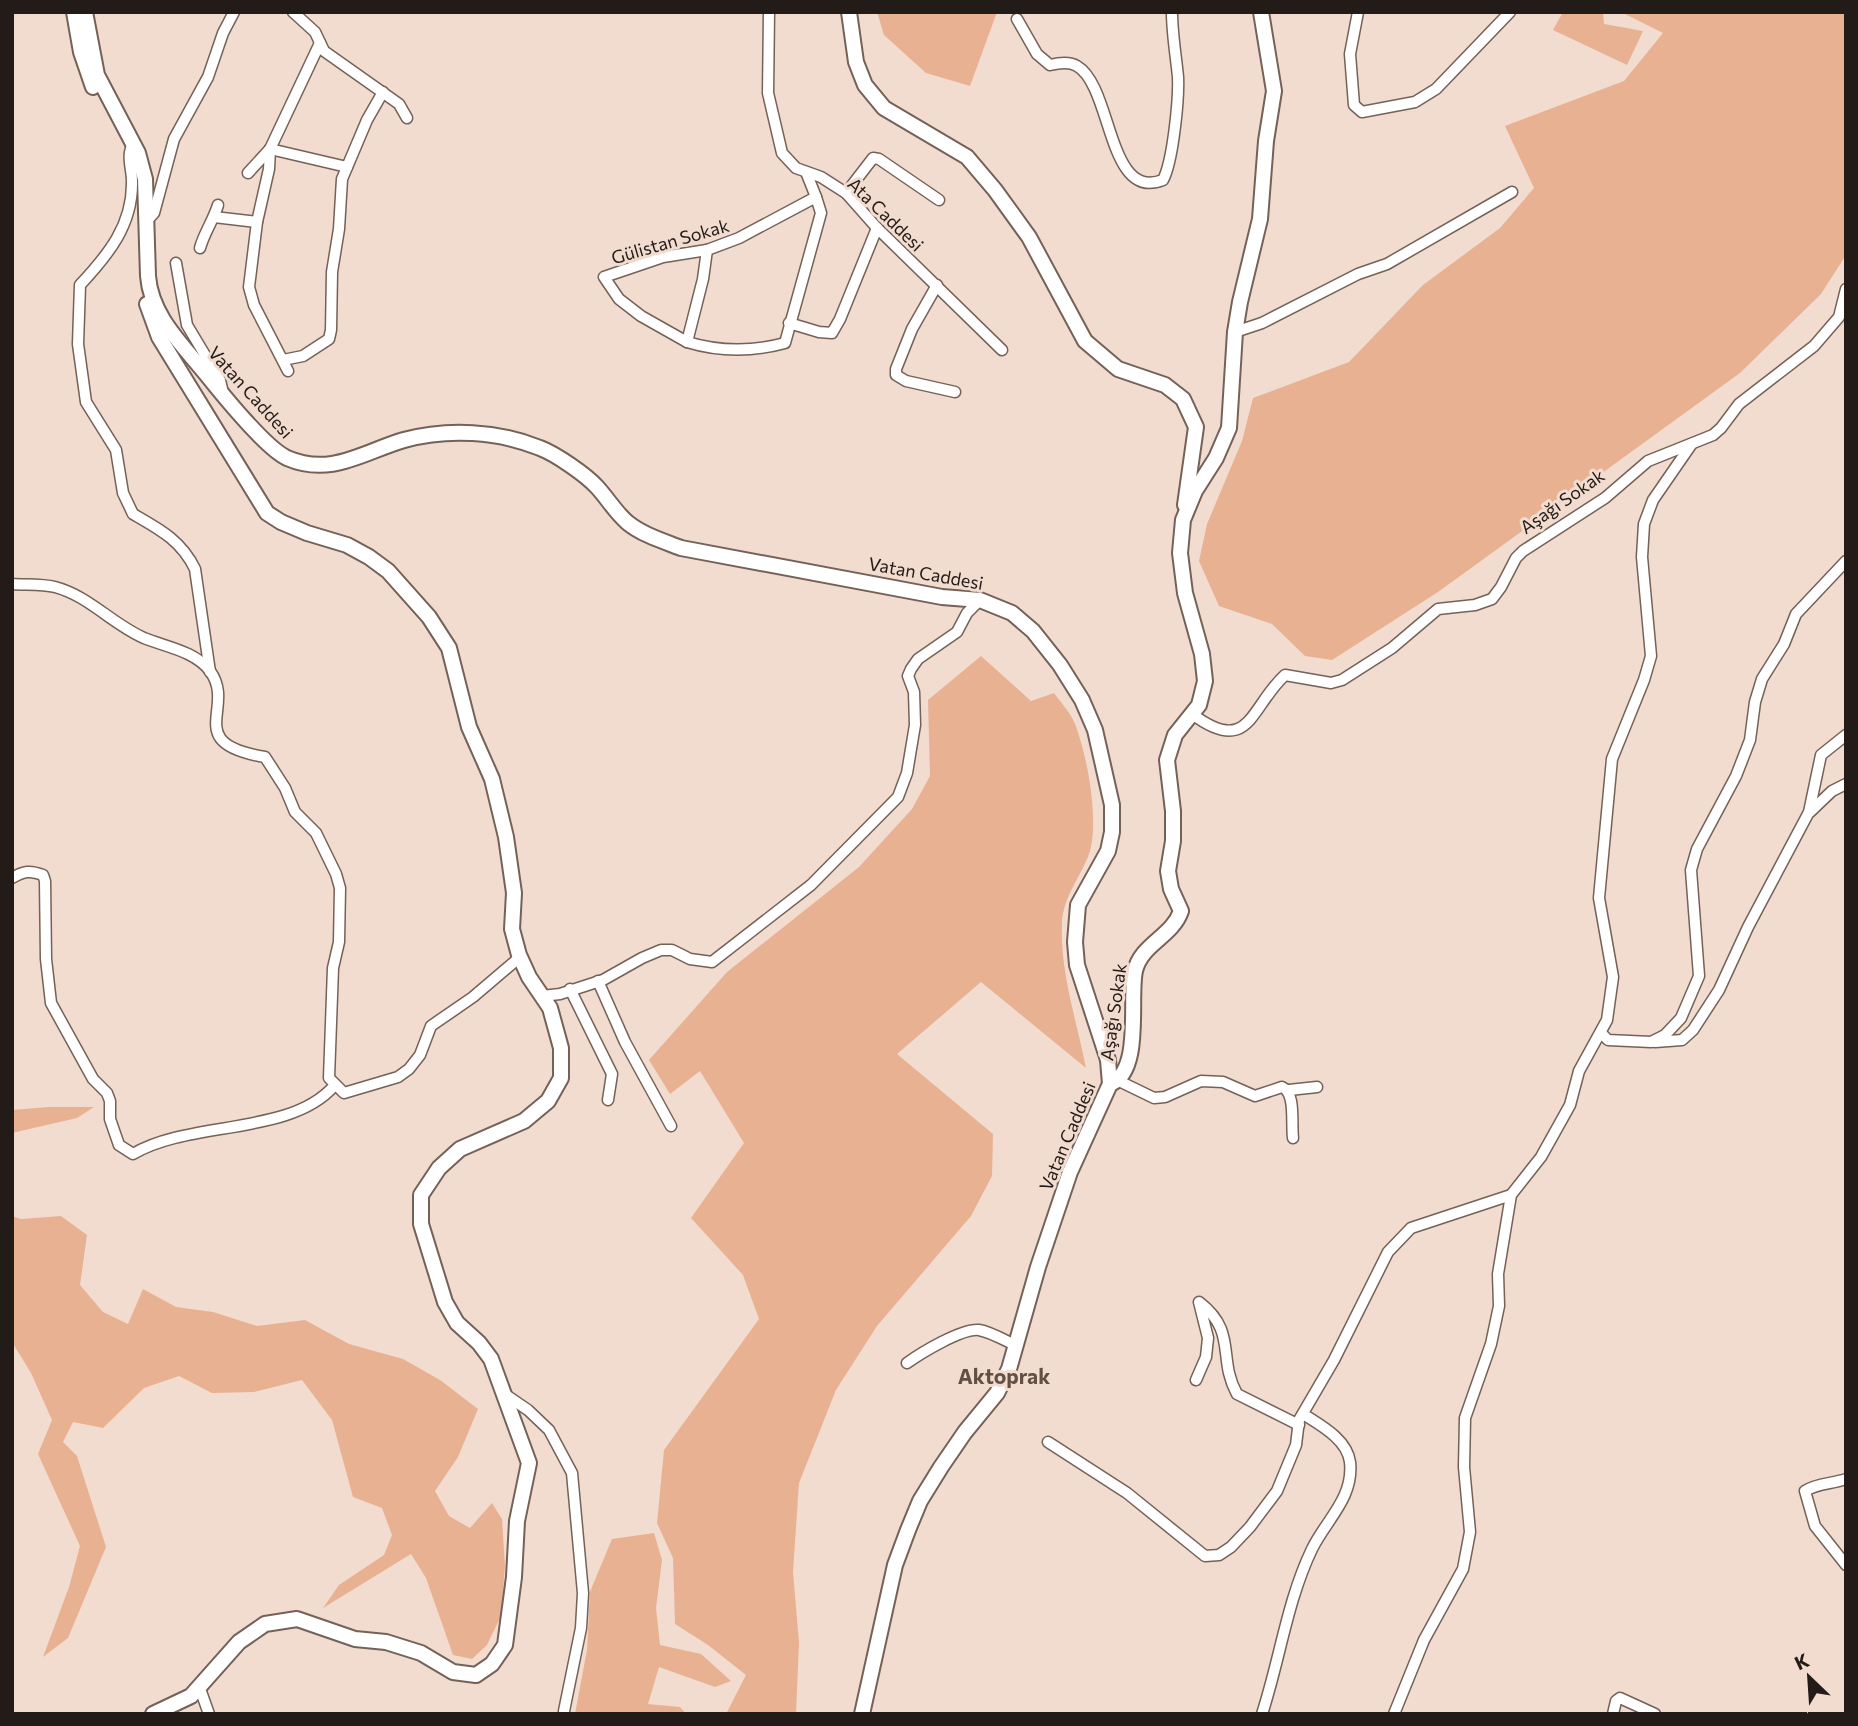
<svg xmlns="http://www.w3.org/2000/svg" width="1858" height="1726" font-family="Commissioner,sans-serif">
<rect width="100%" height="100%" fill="#f2dcd0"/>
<g fill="#e8b192">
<polygon points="877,12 997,12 970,86 926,73 884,35"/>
<polygon points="1563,12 1603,12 1604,24 1643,31 1627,65 1553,30"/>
<polygon points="1621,12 1846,12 1846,255 1821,294 1740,373 1438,592 1332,660 1305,656 1272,624 1219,606 1199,561 1207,524 1242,441 1253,398 1349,362 1423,285 1500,228 1534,188 1505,126 1624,81 1663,33"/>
<path d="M981 656 1031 701 1054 693C1061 703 1071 713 1075 724 1087 755 1099 818 1090 851 1082 876 1062 897 1062 925 1060 972 1077 1022 1086 1068L981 982 897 1054 993 1134 992 1176 971 1216 877 1326 836 1390 799 1483 793 1572 799 1642 796 1714H726L746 1675 708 1645 675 1624 673 1558 657 1523 664 1450 759 1319 743 1275 691 1218 744 1143 700 1071 670 1094 649 1060 727 972 859 867 912 809 930 776 928 700Z"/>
<polygon points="49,1107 94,1107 77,1118 12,1133 12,1110"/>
<polygon points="12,1216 21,1219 61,1216 87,1235 80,1285 103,1312 128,1324 143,1289 176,1307 213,1312 257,1326 305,1320 349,1344 403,1359 440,1380 478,1409 458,1457 435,1491 449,1516 470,1528 492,1503 502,1519 505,1566 501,1616 487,1645 472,1659 453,1655 426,1578 411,1554 323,1608 339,1585 384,1555 392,1535 382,1508 353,1497 332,1420 302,1380 254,1392 212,1393 179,1376 144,1388 103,1428 73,1422 63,1442 77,1456 106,1547 68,1638 43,1657 69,1587 80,1546 38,1454 52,1420 31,1373 12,1342"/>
<polygon points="654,1533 662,1560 656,1608 660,1645 701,1654 731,1681 715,1687 659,1667 648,1704 680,1707 686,1714 575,1714 587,1650 590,1592 612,1539"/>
</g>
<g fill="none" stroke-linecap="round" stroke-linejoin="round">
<g stroke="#746157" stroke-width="13">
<g id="street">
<polyline points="293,12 315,32 324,51 399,104 407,118"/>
<polyline points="769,12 768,93 782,153 796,168 821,177 846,193 877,228 1002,350"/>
<polyline points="1358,12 1350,54 1354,105 1362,112 1415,102 1436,89 1510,12"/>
<path d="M1017 19 1037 54 1050 65C1058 63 1069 61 1077 66 1113 87 1107 202 1163 180 1173 161 1179 99 1178 77 1176 56 1172 34 1172 12"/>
<path d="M133 144C126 156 132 168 132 181 133 225 108 255 80 285L78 344 86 402 116 450 123 493 133 514C159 529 181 540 195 569L210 672"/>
<polyline points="270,149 347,167"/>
<polyline points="248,173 270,149"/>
<polyline points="846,193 873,158 879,159 939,200"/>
<polyline points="214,217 257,222"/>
<polyline points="146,222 154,213 174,139 208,77 223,33 234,12"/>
<path d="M200 248C204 233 213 221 218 205"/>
<path d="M707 250 703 279 687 342C720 352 752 352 785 343L821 213 816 197"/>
<polyline points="176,263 187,325 220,380 223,393"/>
<polyline points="937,285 912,329 896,369 896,375 906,381 955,392"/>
<polyline points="789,323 819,332 832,333 840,319 877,228"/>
<polyline points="1235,332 1262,323 1358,274 1387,264 1512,192"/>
<polyline points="687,342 641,316 619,299 604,277 663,257 707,250 739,238 816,197 806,172"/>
<polyline points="283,360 303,356 329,339 331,330 332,272 339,229 342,179 367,120 383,92"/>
<polyline points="288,371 254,305 249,287 257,222 269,169 270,149 320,43"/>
<path d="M12 584C26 585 42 584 55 587 89 596 112 624 144 638 166 647 195 651 210 671 237 708 181 743 265 757L285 788 295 812 316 833 336 874 340 888 339 942 333 968 329 1078 344 1093 398 1077 409 1069 420 1055 431 1026 473 997 520 957"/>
<path d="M1192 714C1250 757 1250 707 1285 675L1331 683 1342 680 1392 648 1438 609 1475 605 1492 599 1501 587 1516 558 1523 551 1605 498 1648 461 1713 435 1721 428 1739 404 1814 346 1839 317 1846 289"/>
<polyline points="1810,812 1832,791 1846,784"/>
<path d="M12 878C24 871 30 870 43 875L45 881 46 959 51 1003 93 1079 107 1093 110 1101V1119L119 1145 133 1154C190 1120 290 1136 334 1086"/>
<polyline points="598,981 625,1042 671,1126"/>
<polyline points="570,989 612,1074 608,1100"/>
<polyline points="542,996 560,994 603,980 642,958 661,950 672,950 690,959 712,962 811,885 898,797 907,773 915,725 914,692 908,676 911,669 918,659 957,632 967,613 980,600"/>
<polyline points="1601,1033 1608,1040 1651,1042 1665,1035 1681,1018 1699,976 1691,870 1697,849 1736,776 1750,740 1755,702 1762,679 1784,644 1796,614 1846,561"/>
<polyline points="1655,1042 1682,1040 1693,1030 1719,990 1748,927 1809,812 1821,755 1846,735"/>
<path d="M1119 1081 1154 1098 1165 1097 1201 1081 1223 1082 1255 1096 1282 1087C1296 1093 1291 1122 1293 1138"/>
<polyline points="1289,1090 1317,1087"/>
<path d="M907 1363C921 1353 962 1328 979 1330 991 1332 1006 1341 1017 1346"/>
<path d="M1196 1380 1206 1357 1208 1338 1199 1302C1238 1332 1217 1358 1237 1394L1299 1425"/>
<polyline points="503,1393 528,1410 549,1430 572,1473 583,1593 581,1628 564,1711"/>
<polyline points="1048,1442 1127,1493 1205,1556 1219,1555 1231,1547 1250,1527 1277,1491 1296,1445 1299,1420 1334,1360 1388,1252 1411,1228 1511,1195"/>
<path d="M1846 1479C1832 1484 1817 1483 1805 1491L1815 1526 1846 1565"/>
<polyline points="199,1686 209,1714"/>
<path d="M1262 1714C1280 1659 1287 1601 1312 1549 1326 1520 1354 1498 1350 1462 1347 1439 1320 1425 1303 1414"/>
<polyline points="1394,1714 1424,1640 1463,1569 1470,1532 1464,1467 1465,1418 1491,1344 1499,1306 1498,1274 1511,1195 1541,1157 1570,1105 1579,1071 1607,1020 1613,977 1599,898 1612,759 1644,680 1651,656 1642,557 1644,524 1653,500 1691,445"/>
<polyline points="1613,1714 1616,1701 1620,1698 1655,1714"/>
</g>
</g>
<g stroke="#746157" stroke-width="18">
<g id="secondary">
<polyline points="74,12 81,52 93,87"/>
<path d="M85 12 97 75 138 153 145 179 148 276C151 316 182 344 206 374 222 394 266 448 287 458 331 477 363 452 404 440 448 428 498 431 540 448 556 454 586 475 597 487 608 499 616 513 628 523 643 535 663 541 681 548L942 597 980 600 1012 613 1033 631 1060 665 1082 700 1095 730 1112 805V832L1108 851 1078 905 1075 942 1077 965 1108 1060 1110 1084 1070 1172 1038 1267 1009 1369 997 1393 965 1432 941 1467 920 1501 908 1530 895 1565 862 1714"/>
<polyline points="849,12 856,62 865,85 884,108 967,157 995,190 1029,237 1085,341 1118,369 1165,385 1183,399 1196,427 1185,505"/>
<polyline points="147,304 159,337 267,513 281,522 307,533 347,545 369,557 388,571 429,617 449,648 469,727 492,779 506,837 514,893 512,929 519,955 529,977 550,1008 561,1048 561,1078 548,1101 524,1121 460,1149 439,1168 421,1195 421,1224 445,1302 457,1323 479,1343 491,1359 529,1463 517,1521 514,1577 505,1645 492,1664 476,1675 453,1672 421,1653 386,1642 355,1639 297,1619 265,1624 239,1642 191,1696 153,1714"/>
<path d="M1110 1084C1143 1072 1129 998 1135 971 1141 944 1172 937 1181 911L1171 889 1168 871 1173 841V811L1167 760 1175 735 1199 705 1205 681 1202 654 1185 593 1180 553 1183 520 1195 491 1216 458 1229 428 1235 332 1240 302 1260 219 1266 141 1274 91 1261 12"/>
</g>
</g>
<use href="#street" stroke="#fff" stroke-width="10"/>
<use href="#secondary" stroke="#fff" stroke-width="14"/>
</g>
<g text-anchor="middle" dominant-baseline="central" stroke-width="6" stroke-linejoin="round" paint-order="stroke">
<g font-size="18" fill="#231b17" stroke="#f2dcd0">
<text transform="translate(886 214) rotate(44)">Ata Caddesi</text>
<text transform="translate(670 241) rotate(-16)">Gülistan Sokak</text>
<text transform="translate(251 392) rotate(48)">Vatan Caddesi</text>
<text transform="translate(1562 501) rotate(-35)">Aşağı Sokak</text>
<text transform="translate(926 573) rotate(10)">Vatan Caddesi</text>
<text transform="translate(1113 1012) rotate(-82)">Aşağı Sokak</text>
<text transform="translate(1067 1136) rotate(-67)">Vatan Caddesi</text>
</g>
<g font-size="21" font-weight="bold" fill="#625046" stroke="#f2dcd0">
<text x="1004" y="1375">Aktoprak</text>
</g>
</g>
<rect width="1858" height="1726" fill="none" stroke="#231b17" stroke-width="28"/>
<g transform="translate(1809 1677) rotate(335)" stroke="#f2dcd0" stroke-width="5" paint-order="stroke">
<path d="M0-5L12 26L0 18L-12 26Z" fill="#231b17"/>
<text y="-10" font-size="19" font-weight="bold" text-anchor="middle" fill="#231b17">K</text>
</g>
</svg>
